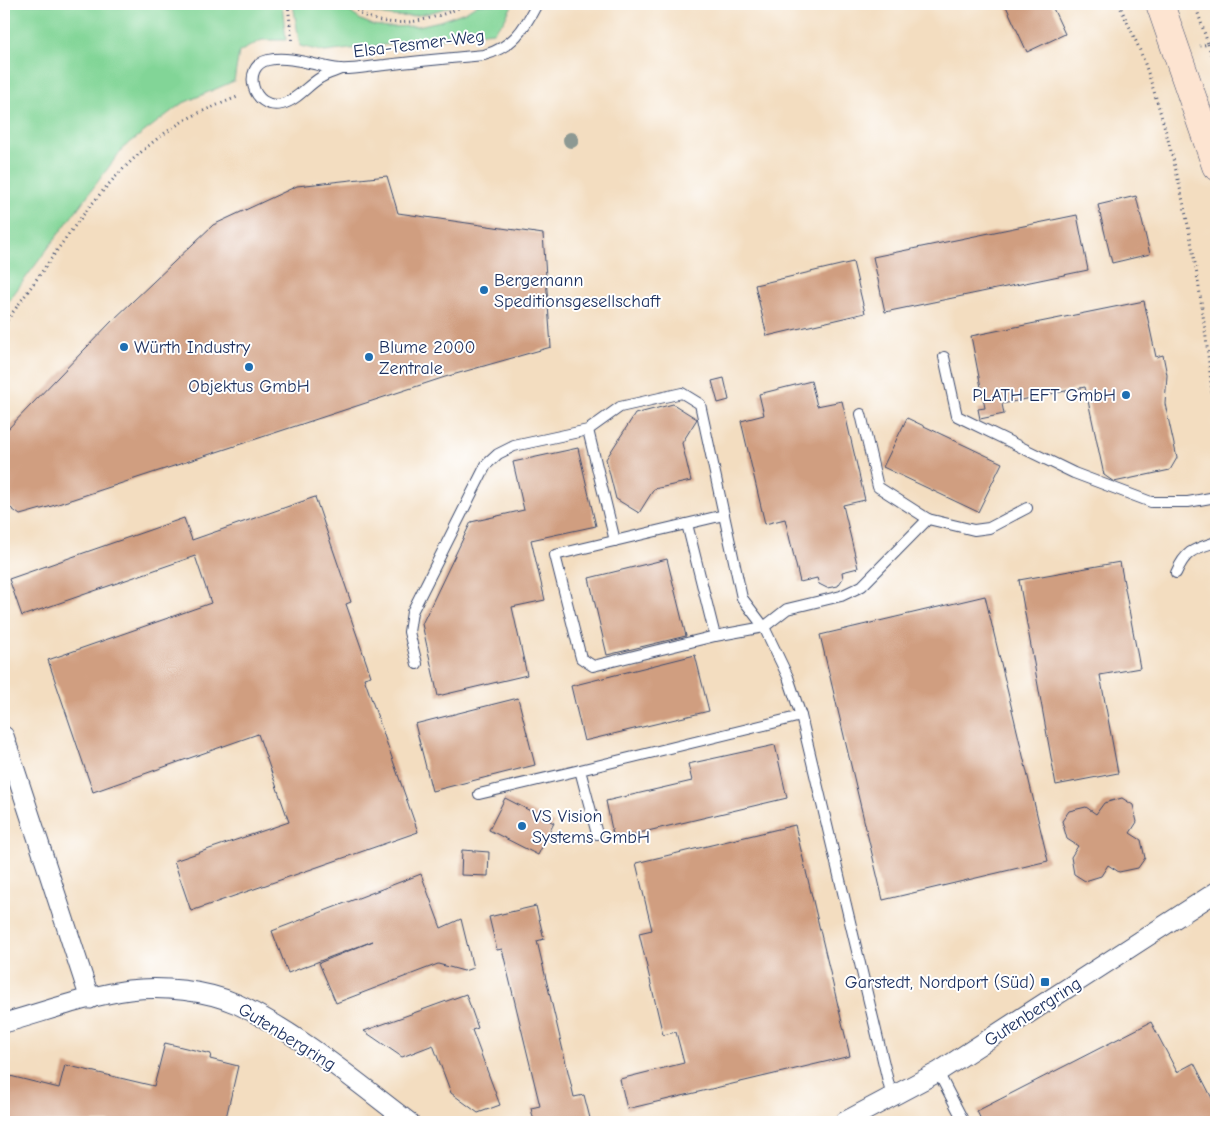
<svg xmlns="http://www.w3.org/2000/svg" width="1220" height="1126" font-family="'Comic Neue',sans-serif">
<rect width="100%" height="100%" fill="#fff"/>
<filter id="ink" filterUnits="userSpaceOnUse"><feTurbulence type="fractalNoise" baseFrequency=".02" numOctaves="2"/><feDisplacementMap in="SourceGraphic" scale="10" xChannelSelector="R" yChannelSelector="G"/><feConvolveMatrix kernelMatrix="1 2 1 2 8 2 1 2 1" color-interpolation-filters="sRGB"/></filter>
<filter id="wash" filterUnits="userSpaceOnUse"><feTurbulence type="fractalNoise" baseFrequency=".0096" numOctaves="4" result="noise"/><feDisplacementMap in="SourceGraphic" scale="20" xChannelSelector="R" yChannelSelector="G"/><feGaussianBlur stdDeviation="1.12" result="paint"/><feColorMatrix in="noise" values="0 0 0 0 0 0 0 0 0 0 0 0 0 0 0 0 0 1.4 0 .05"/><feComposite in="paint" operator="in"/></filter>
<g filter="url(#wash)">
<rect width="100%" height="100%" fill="#f3ddc0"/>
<g fill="#82d597" stroke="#4e827a">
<polygon points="4,4 282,4 286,40 262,40 239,52 234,81 181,104 123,148 4,307"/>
<polygon points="293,4 338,4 361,20 373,25 388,27 418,26 440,21 465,12 478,4 513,4 503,22 493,32 325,52 300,46"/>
<path d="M361 4H456C424 17 394 22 361 8Z"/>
</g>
<g id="blocks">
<g fill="#d09e80">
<polygon points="1005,4 1051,4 1065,34 1027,52"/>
<polygon points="387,176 398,213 543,234 551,347 445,377 52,506 20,515 4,503 4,433 112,321 213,225 297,186"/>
<polygon points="1136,196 1150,254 1112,263 1098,205"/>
<polygon points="1077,215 1088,270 885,312 873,257"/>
<polygon points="853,262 865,313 767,336 755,285"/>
<polygon points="1144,301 1156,357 1163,355 1167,375 1165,404 1177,458 1170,470 1114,482 1104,475 1085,387 1002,404 1004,414 980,419 978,409 985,408 971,336"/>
<polygon points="724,378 729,400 718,403 712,381"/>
<polygon points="811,381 817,406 842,401 865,500 843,505 858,568 842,572 843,578 838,586 827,588 819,584 817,578 800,582 785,519 765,524 741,421 764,415 759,394"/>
<polygon points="673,404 697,419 682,443 691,481 654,489 639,513 616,499 606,459 635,414"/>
<polygon points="907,418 1002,463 978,512 883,467"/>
<polygon points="578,448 596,526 531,540 545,600 512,607 527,675 438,696 422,624 471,522 524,510 513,462"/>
<polygon points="315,497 351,602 346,604 371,676 364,678 418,832 191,911 174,861 289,822 258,734 93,792 48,660 211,603 195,556 22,616 9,579 184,518 192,540"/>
<polygon points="667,559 686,636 607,655 589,578"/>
<polygon points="1120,562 1140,668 1100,675 1118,773 1056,785 1019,580"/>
<polygon points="985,596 1048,861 883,900 820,635"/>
<polygon points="695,655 709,711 584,741 571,686"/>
<polygon points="518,698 535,765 432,791 415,724"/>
<polygon points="775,745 787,798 614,839 606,801 692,781 688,764"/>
<polygon points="505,798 554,823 538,855 489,830"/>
<polygon points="1122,798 1133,805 1137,822 1130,833 1141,840 1145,858 1138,868 1119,872 1108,865 1101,876 1085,881 1074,874 1071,857 1078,846 1067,839 1062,821 1069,811 1086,807 1096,814 1104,803"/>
<polygon points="795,825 850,1056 627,1109 620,1079 684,1063 676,1032 663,1035 639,933 652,930 636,863"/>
<polygon points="462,850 489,852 488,876 461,875"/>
<polygon points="421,874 441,928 461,919 473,968 464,971 438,964 336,1003 319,963 373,941 288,973 272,931"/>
<polygon points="536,906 544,939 537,941 574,1097 584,1095 591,1122 534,1122 531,1108 540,1106 502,949 497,950 489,917"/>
<polygon points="466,994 478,1028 472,1030 500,1105 478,1113 451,1093 433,1045 402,1057 364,1031"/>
<polygon points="1151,1022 1177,1072 1194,1063 1216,1106 1216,1114 1206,1119 1207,1122 982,1122 977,1111"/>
<polygon points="165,1043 211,1054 210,1059 238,1066 225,1122 4,1122 6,1075 59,1088 65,1065 154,1086"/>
</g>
</g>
</g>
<g filter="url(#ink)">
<use href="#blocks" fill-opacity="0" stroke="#3b496d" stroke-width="1"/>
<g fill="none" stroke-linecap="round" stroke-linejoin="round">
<g stroke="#3b496d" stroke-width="12">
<g id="lane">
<path d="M341 69C334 72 326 74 320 78 308 85 296 101 282 104 252 111 241 66 268 60 292 55 317 67 340 69 354 70 371 66 385 65 418 61 451 58 484 55 513 47 524 29 537 4"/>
<polyline points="944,357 957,416 1074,473 1151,502 1188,502 1216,497"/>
<polyline points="861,414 878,487 928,519"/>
<polyline points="588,430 615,541"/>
<polyline points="687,524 715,636 764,627 787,609 841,596 862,586 928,519 974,530 989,528 1027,508"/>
<path d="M1176 573C1186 550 1194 549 1216 542"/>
<polyline points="715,636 593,666 581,658 555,555 724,515 742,598 764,627 788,677 801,716 892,1098"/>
<polyline points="417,664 409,632 412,612 486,465 498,454 514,446 588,430 620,407 682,393 700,404 724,515"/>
<polyline points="479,794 580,770"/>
<polyline points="597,834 580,770 801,716"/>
<polyline points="938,1072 964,1122"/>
</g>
</g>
<g stroke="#3b496d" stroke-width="21">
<g id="street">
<polyline points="4,736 90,999"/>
<path d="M4 1023C44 1012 87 996 129 990 162 986 206 990 237 1004 300 1034 355 1081 409 1122"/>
<polyline points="844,1122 938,1072 1216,892"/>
</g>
</g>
<g stroke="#3b496d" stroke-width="29">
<polyline id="secondary" points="1160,4 1216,166"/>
</g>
<g stroke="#3b496d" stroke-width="3" stroke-dasharray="1 4" stroke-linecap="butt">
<polyline points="288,4 292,43"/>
<path d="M349 4C355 8 361 15 368 17 399 30 439 18 467 4"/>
<path d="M1119 4C1128 25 1139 45 1146 67 1187 188 1207 314 1216 442"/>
<polyline points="1195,4 1208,44 1200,46"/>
<polyline points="1208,44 1216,68"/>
<path d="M4 324C59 252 106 165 187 119 204 110 222 103 240 96"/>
</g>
<use href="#lane" stroke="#fff" stroke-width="10"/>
<use href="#street" stroke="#fff" stroke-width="19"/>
<use href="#secondary" stroke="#fde4d1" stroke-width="28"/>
</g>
<circle fill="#8d9993" cx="571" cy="140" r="8"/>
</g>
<g fill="#1f6fb2" stroke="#fff" stroke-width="2">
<circle cx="484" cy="290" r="5"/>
<circle cx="124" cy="347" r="5"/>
<circle cx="369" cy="357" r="5"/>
<circle cx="249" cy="367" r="5"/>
<circle cx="1126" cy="395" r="5"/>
<circle cx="522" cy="826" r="5"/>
<rect x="1040" y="977" width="10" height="10" rx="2.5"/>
</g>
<g text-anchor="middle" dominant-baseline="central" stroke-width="4" stroke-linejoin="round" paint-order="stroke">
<g font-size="18" fill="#1b2f5e" stroke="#fff">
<text transform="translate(419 44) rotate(-7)">Elsa-Tesmer-Weg</text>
<text transform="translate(1033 1012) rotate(-33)">Gutenbergring</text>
<text transform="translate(287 1037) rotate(32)">Gutenbergring</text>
</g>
<g font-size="18" fill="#1b2f5e" stroke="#fff" text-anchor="start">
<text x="494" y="280">Bergemann<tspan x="494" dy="21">Speditionsgesellschaft</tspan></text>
<text x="134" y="347">Würth Industry</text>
<text x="379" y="347">Blume 2000<tspan x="379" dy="21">Zentrale</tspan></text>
<text x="249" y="386" text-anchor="middle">Objektus GmbH</text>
<text x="1116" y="395" text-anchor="end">PLATH EFT GmbH</text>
<text x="532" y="816">VS Vision<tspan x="532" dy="21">Systems GmbH</tspan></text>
<text x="1035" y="982" text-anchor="end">Garstedt, Nordport (Süd)</text>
</g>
</g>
<rect width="1220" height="1126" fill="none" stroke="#fff" stroke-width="20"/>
</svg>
